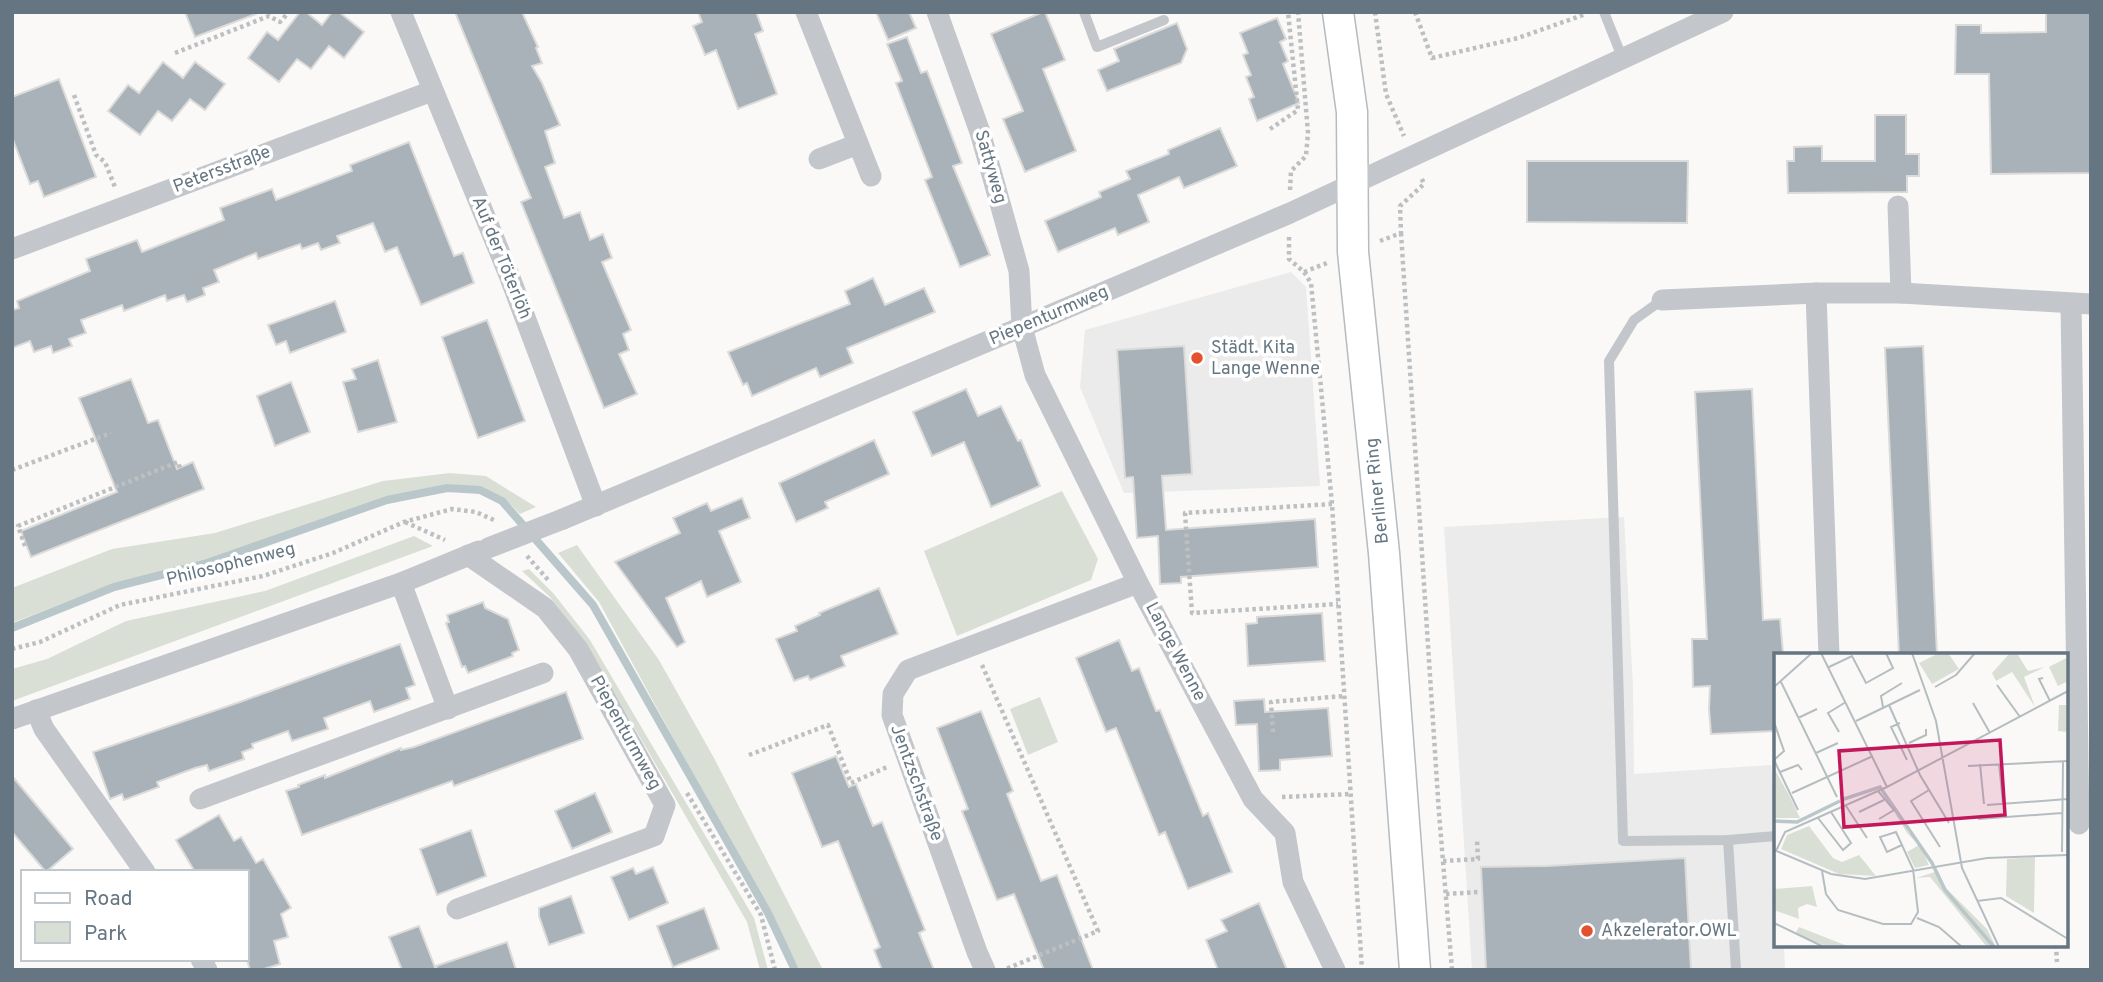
<svg xmlns="http://www.w3.org/2000/svg" width="2103" height="982" font-family="Overpass,sans-serif">
<rect width="100%" height="100%" fill="#faf9f7"/>
<g fill="#eaebea">
<polygon points="1291,272 1306,287 1320,486 1124,493 1080,387 1085,330"/>
<polygon points="1624,517 1633,686 1634,774 1771,765 1776,828 1776,945 1784,945 1785,970 1472,970 1444,527"/>
</g>
<g fill="#dadfd6">
<polygon points="450,473 486,476 536,507 520,514 505,499 482,488 448,484 386,497 205,560 112,584 12,623 12,588 112,549 215,533 383,481"/>
<polygon points="1062,491 1098,559 1091,580 957,636 924,551"/>
<polygon points="414,536 433,546 12,701 12,669 47,659 126,621 265,591"/>
<polygon points="577,545 659,660 714,758 823,970 800,970 599,602 558,553"/>
<polygon points="529,569 554,594 590,640 754,918 768,970 760,970 747,922 586,644 550,597 522,571"/>
<polygon points="1040,697 1058,742 1028,755 1010,709"/>
</g>
<g fill="none" stroke-linecap="round" stroke-linejoin="round">
<polyline stroke="#bac7ca" stroke-width="8" points="12,628 114,587 204,564 387,500 447,488 480,490 502,501 593,605 768,913 795,970"/>
</g>
<g fill="#a9b2b8" stroke="#dbdbd9" stroke-width="2">
<polygon points="185,12 256,12 256,14 195,37"/>
<polygon points="300,12 306,12 322,25 332,12 339,12 364,32 344,58 329,46 311,69 297,59 279,82 248,58 267,32 278,40"/>
<polygon points="455,12 522,12 538,47 536,48 542,63 532,66 542,83 560,125 545,131 555,163 545,167 564,218 580,212 590,240 603,234 612,258 602,262 631,330 623,334 629,350 619,354 637,394 604,408 521,202 531,198"/>
<polygon points="698,12 756,12 763,31 755,34 777,94 738,109 716,50 705,55 693,26 702,22"/>
<polygon points="876,12 909,12 916,28 888,40"/>
<polygon points="1043,12 1045,12 1065,60 1043,69 1076,151 1025,172 1003,119 1023,111 991,34"/>
<polygon points="2046,12 2091,12 2091,173 1991,174 1989,74 1955,74 1956,25 1981,25 1981,33 2046,32"/>
<polygon points="1277,18 1286,39 1280,42 1288,61 1283,64 1299,103 1257,121 1249,99 1254,97 1246,77 1251,75 1243,55 1248,53 1240,33"/>
<polygon points="1177,23 1187,49 1181,63 1107,91 1098,70 1119,61 1114,49"/>
<polygon points="907,37 921,73 927,71 962,163 953,166 990,255 960,267 925,180 932,177 896,83 902,81 887,44"/>
<polygon points="163,62 183,78 195,62 225,84 205,110 190,99 172,121 158,111 140,135 108,111 128,85 139,93"/>
<polygon points="59,79 96,177 44,197 38,181 30,184 12,137 12,97"/>
<polygon points="1875,115 1906,115 1906,154 1919,154 1919,176 1907,176 1907,192 1788,193 1787,161 1794,161 1794,147 1822,146 1822,161 1875,161"/>
<polygon points="1220,128 1237,166 1184,188 1179,177 1138,195 1149,222 1118,235 1115,228 1058,252 1045,221 1101,197 1099,192 1130,179 1126,171 1169,154 1168,150"/>
<polygon points="409,142 454,256 463,253 474,283 421,305 397,247 385,252 373,223 337,236 340,243 321,250 318,243 302,249 300,244 258,259 256,253 214,270 219,282 203,288 205,295 187,302 184,295 167,301 165,295 124,311 122,305 81,320 86,333 69,339 72,346 53,353 51,346 34,352 30,341 12,348 12,310 19,308 17,301 90,271 86,259 137,240 142,252 224,220 220,208 272,189 276,200 352,171 350,165"/>
<polygon points="1527,161 1688,161 1687,223 1527,222"/>
<polygon points="873,278 885,305 924,288 935,312 847,348 853,363 820,377 816,368 752,396 747,383 743,385 728,352 850,304 845,291"/>
<polygon points="335,301 346,332 290,353 286,341 276,345 268,325"/>
<polygon points="487,320 525,421 478,438 442,337"/>
<polygon points="1184,346 1192,474 1162,476 1166,530 1315,519 1318,567 1181,577 1181,583 1160,584 1158,536 1137,538 1133,477 1125,478 1117,350"/>
<polygon points="1923,346 1937,655 1899,655 1885,348"/>
<polygon points="378,360 397,422 358,432 343,382 356,379 352,369"/>
<polygon points="131,379 148,423 158,420 177,469 193,462 204,489 31,557 21,531 117,492 79,398"/>
<polygon points="291,382 310,432 275,446 257,396"/>
<polygon points="966,389 978,416 1001,406 1018,441 1021,440 1040,486 991,507 964,442 932,456 913,412"/>
<polygon points="1752,389 1763,620 1780,619 1783,653 1776,655 1776,731 1711,734 1709,709 1710,686 1693,687 1692,639 1707,639 1695,392"/>
<polygon points="874,440 889,474 825,502 828,508 796,522 779,483"/>
<polygon points="742,498 750,518 719,531 741,582 707,597 701,581 666,598 685,642 677,647 615,562 680,533 673,518 707,503 711,511"/>
<polygon points="879,588 898,634 841,656 845,666 810,680 808,676 794,681 776,639 797,631 795,626 820,615 819,613"/>
<polygon points="483,602 485,608 508,619 519,650 512,653 513,656 468,673 465,666 462,667 446,623 449,622 447,615"/>
<polygon points="1322,613 1325,661 1248,666 1246,624 1257,623 1257,617"/>
<polygon points="1119,640 1132,671 1139,668 1156,711 1160,710 1203,816 1208,813 1232,872 1188,889 1165,832 1159,835 1116,728 1106,732 1076,658"/>
<polygon points="400,644 415,685 406,688 410,699 374,712 370,701 324,718 328,729 292,741 288,731 252,744 253,748 242,752 244,759 209,771 207,765 195,768 157,782 159,787 124,800 122,794 110,799 93,752 237,703"/>
<polygon points="566,692 583,739 454,786 452,781 302,835 286,791 299,787 298,785 325,775 325,778 401,748 401,750 414,747"/>
<polygon points="1264,699 1265,712 1328,708 1332,756 1280,760 1280,770 1259,771 1257,724 1236,725 1234,701"/>
<polygon points="981,711 1013,791 1007,794 1041,881 1057,875 1093,970 1044,970 1014,894 997,900 962,811 968,809 937,728"/>
<polygon points="836,756 849,787 856,784 873,826 882,822 925,930 919,933 934,970 882,970 874,950 880,947 838,841 822,847 792,773"/>
<polygon points="12,776 73,849 46,872 12,832"/>
<polygon points="595,793 612,832 572,849 555,811"/>
<polygon points="219,815 234,841 241,837 256,863 263,859 291,908 281,914 288,937 274,941 280,964 261,970 250,970 247,960 247,872 195,872 176,840"/>
<polygon points="471,830 486,876 437,895 420,849"/>
<polygon points="1685,858 1691,970 1486,970 1481,867 1547,866"/>
<polygon points="653,867 668,903 629,920 611,877 633,868 636,874"/>
<polygon points="571,896 584,933 549,945 539,916 539,908"/>
<polygon points="1259,903 1287,970 1218,970 1206,940 1227,931 1221,920"/>
<polygon points="704,908 719,949 673,967 657,926"/>
<polygon points="419,926 436,970 402,970 389,937"/>
<polygon points="507,942 516,970 437,970 436,966"/>
</g>
<g fill="none" stroke-linecap="round" stroke-linejoin="round">
<g stroke="#b5bbbf" stroke-width="33">
<polyline id="secondary" points="1338,12 1352,112 1353,252 1384,553 1415,970"/>
</g>
<g stroke="#bdc0c2" stroke-width="4.5" stroke-dasharray="3.5 3.5" stroke-linecap="butt">
<polyline points="1375,12 1386,94 1404,136"/>
<polyline points="1415,12 1432,58 1518,38 1586,14"/>
<polyline points="175,53 269,16 280,22 289,12"/>
<polyline points="74,95 96,155 105,162 115,187"/>
<polyline points="1270,129 1298,110 1288,12"/>
<polyline points="1290,190 1291,171 1306,156 1308,133 1298,12"/>
<polyline points="1401,233 1439,813 1452,970"/>
<polyline points="1289,237 1289,259 1304,272 1311,283 1332,504 1362,970"/>
<polyline points="1380,241 1401,233 1400,206 1424,184 1421,177"/>
<polyline points="1304,272 1327,263"/>
<polyline points="12,470 111,433"/>
<polyline points="1332,504 1185,513 1192,613 1338,604"/>
<polyline points="405,522 445,540"/>
<polyline points="25,546 18,526 178,462 180,468"/>
<polyline points="527,556 549,581"/>
<polyline points="12,649 40,642 120,605 263,576 333,553 404,522 452,509 476,512 496,521"/>
<polyline points="982,665 1098,931 1006,969"/>
<polyline points="1273,732 1271,702 1344,696"/>
<polyline points="749,755 828,725 851,783 887,767"/>
<polyline points="687,793 761,915 775,970"/>
<polyline points="1282,797 1350,794"/>
<polyline points="1443,861 1478,859 1477,840"/>
<polyline points="1446,894 1479,892"/>
<polyline points="2056,945 2057,962"/>
</g>
<g stroke="#c3c7cb" stroke-width="10">
<polyline points="1084,12 1097,47 1164,20"/>
<polyline points="1604,12 1622,57"/>
<polyline points="1662,300 1634,320 1609,361 1623,841 1728,840 1776,836"/>
<polyline points="1728,840 1736,970"/>
</g>
<g stroke="#c3c7cb" stroke-width="21">
<polyline points="401,12 509,275 596,506"/>
<polyline points="806,12 871,176"/>
<polyline points="937,12 980,132 1019,271 1022,327 1035,375 1138,583 1253,799 1285,833 1293,882 1335,970"/>
<polyline points="819,159 858,144"/>
<polyline points="1898,206 1901,293"/>
<polyline points="12,249 432,91"/>
<polyline points="1816,293 1829,655"/>
<polyline points="1662,300 1816,293 1901,293 2091,304"/>
<polyline points="2071,304 2079,824"/>
<polyline points="563,519 1022,327 1290,213 1723,12"/>
<polyline points="401,583 448,709"/>
<polyline points="36,710 44,729 145,872"/>
<polyline points="12,719 401,583 479,551"/>
<polyline points="200,799 543,673"/>
<polyline points="457,909 654,836 665,805 578,649 545,608 468,555"/>
<polyline points="201,959 207,970"/>
<polyline points="985,970 977,952 892,715 893,694 908,670 1138,583"/>
</g>
<use href="#secondary" stroke="#fff" stroke-width="30"/>
<polyline stroke="#c3c7cb" stroke-width="21" points="488,548 563,519"/>
</g>
<g fill="#e3512e" stroke="#fff" stroke-width="2.5">
<circle cx="1197" cy="358" r="7"/>
<circle cx="1587" cy="931" r="7"/>
</g>
<g text-anchor="middle" dominant-baseline="central" stroke-width="7" stroke-linejoin="round" paint-order="stroke">
<g font-size="18" fill="#657682" stroke="#fff">
<text transform="translate(990 167) rotate(74)">Sattyweg</text>
<text transform="translate(222 170) rotate(-21)">Petersstraße</text>
<text transform="translate(501 258) rotate(68)">Auf der Töterlöh</text>
<text transform="translate(1049 316) rotate(-23)">Piepenturmweg</text>
<text transform="translate(1378 491) rotate(-96)">Berliner Ring</text>
<text transform="translate(231 565) rotate(-14)">Philosophenweg</text>
<text transform="translate(1175 652) rotate(62)">Lange Wenne</text>
<text transform="translate(625 733) rotate(61)">Piepenturmweg</text>
<text transform="translate(916 783) rotate(70)">Jentzschstraße</text>
</g>
<g font-size="18" fill="#657682" stroke="#fff" text-anchor="start">
<text x="1211" y="348">Städt. Kita<tspan x="1211" dy="21">Lange Wenne</tspan></text>
<text x="1601" y="931">Akzelerator.OWL</text>
</g>
</g>
<g transform="translate(1774 653)">
<rect width="294" height="294" fill="#faf9f7"/>
<path d="M165 0H174L185 16 158 31 145 10ZM236 0 244 2 254 18 271 14 250 24 261 54 238 19 222 28 218 20ZM294 4V28L284 33 275 14ZM285 52H294V79L284 78ZM0 115 15 142 26 165H1ZM108 139 114 144 128 165 134 179 142 186 146 192 155 212 141 215 133 199 145 192 133 180ZM35 173 59 205 68 209 85 202 102 223 65 221 7 196 13 182ZM261 204 260 260 232 243 233 206ZM164 218 172 235 213 276 222 294H213L156 224 142 225ZM38 233 43 254 33 251 24 255 25 266 0 257V236ZM25 274 76 294H55L21 281Z" fill="#dadfd6"/>
<path fill="none" stroke="#bac7ca" stroke-width="3.5" d="M67 147 106 134 158 210 171 237 220 294M0 168 23 169 66 148"/>
<path fill="none" stroke="#b5bdc1" stroke-width="2" d="M47 0 113 134M138 0 162 68 188 215 225 294M55 14 78 3 92 30 119 15 112 0M269 25 265 26 276 48M7 29 63 144M223 32 246 64M0 34 38 0M161 34 182 22 201 0M199 50 216 80M115 52 146 122 175 170M109 54 107 43 128 30M24 65 43 56M82 68 146 37M0 69 10 98 0 107 24 157M126 70 117 74 133 107M65 79 54 60 72 49M135 90 152 82V76M42 100 64 90M206 111 210 151M225 111 229 150M194 113 294 108M6 119 24 112 28 117M155 137 137 148 166 194M104 138 120 157 105 166M18 140 99 103M213 152 294 146M72 153 93 185M85 159 110 147M44 165 69 197 77 190 57 159M204 166 288 160M0 197 57 221 91 226 213 205 294 202M2 198 11 179 113 134 294 38M288 199 289 108M48 218 52 241 64 257 109 271H137L144 259 139 216 122 179 106 184 113 199 128 192M203 248 227 245 294 286M143 265 165 274 188 294M0 270 50 294"/>
<path fill="#c2185b" fill-opacity="0.15" stroke="#c2185b" stroke-width="3.5" d="M226 87 231 162 70 174 65 98Z"/>
<rect width="294" height="294" fill="none" stroke="#657682" stroke-width="3.5"/>
</g>
<rect width="2103" height="982" fill="none" stroke="#657682" stroke-width="28"/>
<rect x="21" y="870" width="228" height="91" fill="#ffffff" stroke="#c1c8cd" stroke-width="2"/>
<rect x="35" y="893" width="35" height="10" fill="#ffffff" stroke="#c1c8cd" stroke-width="2"/>
<text x="84" y="905" font-size="21" fill="#657682">Road</text>
<rect x="35" y="922" width="35" height="21" fill="#dadfd6" stroke="#c1c8cd" stroke-width="2"/>
<text x="84" y="940" font-size="21" fill="#657682">Park</text>
</svg>
